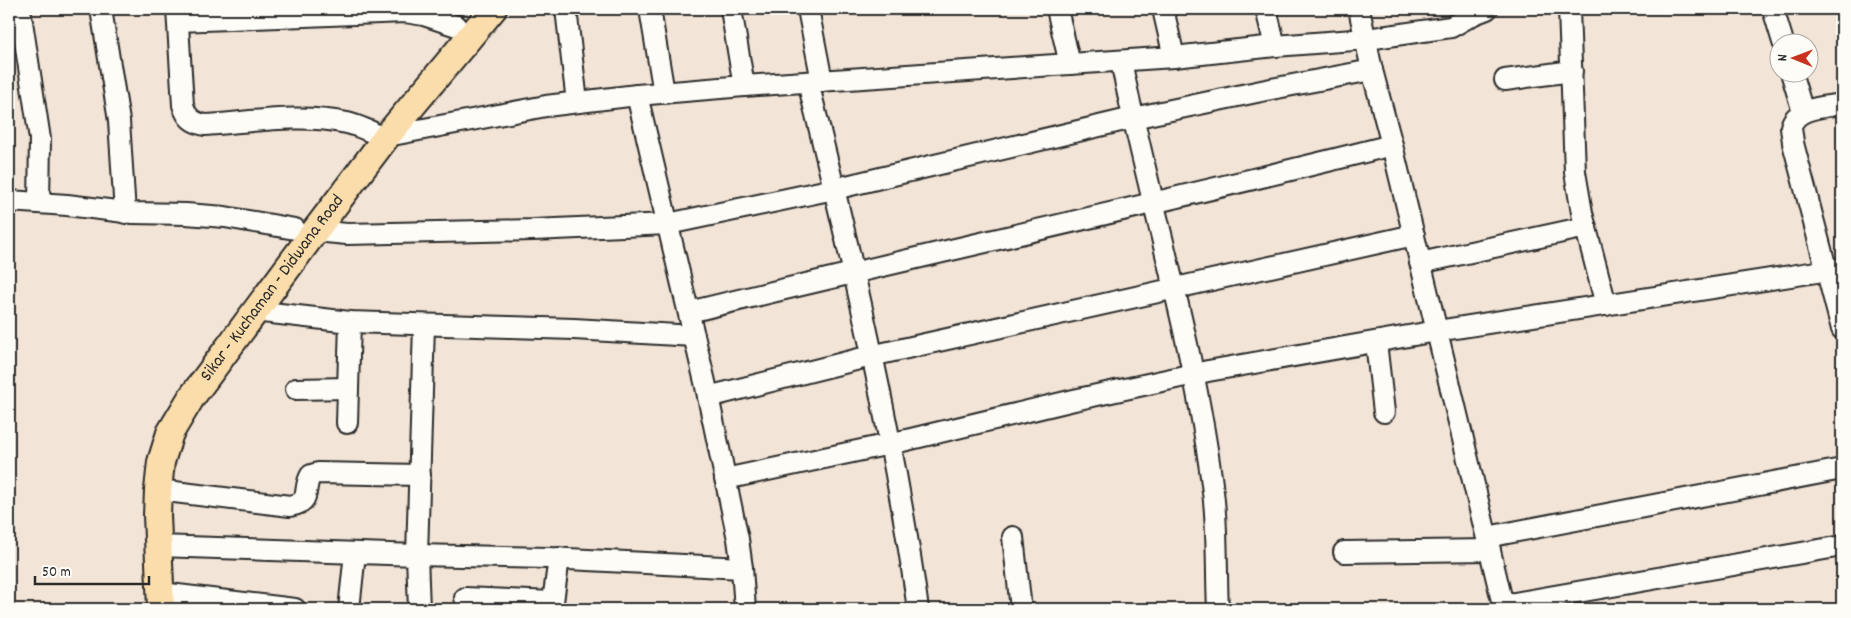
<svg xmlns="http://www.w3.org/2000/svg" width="1851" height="618" font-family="Dekko,sans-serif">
<rect width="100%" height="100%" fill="#f2e4d6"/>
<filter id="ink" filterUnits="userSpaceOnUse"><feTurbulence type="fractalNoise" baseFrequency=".02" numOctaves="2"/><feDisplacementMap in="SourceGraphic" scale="10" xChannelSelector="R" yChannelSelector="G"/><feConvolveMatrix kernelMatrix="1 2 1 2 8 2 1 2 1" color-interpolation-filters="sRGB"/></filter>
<g filter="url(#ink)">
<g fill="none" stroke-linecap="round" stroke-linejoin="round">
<g stroke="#2b2b2b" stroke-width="24">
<g id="minor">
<polyline points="20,9 40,139 39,203"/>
<polyline points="101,9 119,121 125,213"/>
<path d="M177 9 183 105C187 118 192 122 205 125 250 122 302 113 347 123 356 125 364 129 372 132"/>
<polyline points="566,9 577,102"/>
<polyline points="650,9 664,93"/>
<polyline points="731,9 744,86"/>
<polyline points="808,9 822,81"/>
<polyline points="1057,9 1070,64"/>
<polyline points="1163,9 1174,57"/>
<polyline points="1266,9 1275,46"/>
<polyline points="1359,9 1372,70 1392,145 1504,609"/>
<polyline points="1569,9 1575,172 1582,213 1606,305"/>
<polyline points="1773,9 1783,42"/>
<polyline points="178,21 405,12 424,15 457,26"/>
<path d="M1121 61C1150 205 1195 345 1213 492 1218 530 1216 570 1218 609"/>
<polyline points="1791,72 1803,112"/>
<polyline points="1505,80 1572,71"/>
<path d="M808 82C851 256 893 431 918 609"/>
<polyline points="637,95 705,382 738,539 742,568 745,609"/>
<path d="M1842 104C1827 107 1795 107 1791 127 1791 132 1793 138 1793 143L1842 329"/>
<polyline points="387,136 546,106 637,95 744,86 1174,57 1275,46 1367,39 1451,27 1474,14 1487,9"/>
<polyline points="9,201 67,205 133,213 186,214 225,217 295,229"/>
<polyline points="315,231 347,234 533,230 668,224 834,189 1133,118 1266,90 1372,70"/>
<polyline points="1420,263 1586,227"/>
<polyline points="254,311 350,322 574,329 694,336"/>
<path d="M689 312C923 255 1158 204 1392 145"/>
<polyline points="1376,342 1384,412"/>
<polyline points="296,389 348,388"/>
<polyline points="708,397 871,356 1414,235"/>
<polyline points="347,423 350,322"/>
<polyline points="725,479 890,444 1074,400 1208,371 1437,331 1842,268"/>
<path d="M158 490 290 506C313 502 302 489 311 475L318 473 420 475"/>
<polyline points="1013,537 1021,609"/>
<polyline points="1487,537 1842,469"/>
<polyline points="158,546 417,555 549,558 742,568"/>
<polyline points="1344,552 1490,550"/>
<polyline points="161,593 295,609"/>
<polyline points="465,598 553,602"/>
<polyline points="1503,605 1842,546"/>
<polyline points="349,609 355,553"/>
<polyline points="419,609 417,555 424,325"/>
<polyline points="552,609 559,558"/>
</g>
</g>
<g stroke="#2b2b2b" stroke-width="30">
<g id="major">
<path id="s1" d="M161 609 157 515 158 490 161 462 170 433 191 398 315 231 387 136 493 9"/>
</g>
</g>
<use href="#minor" stroke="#fdfcf7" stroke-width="20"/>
<use href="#major" stroke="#faddab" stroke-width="26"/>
</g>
</g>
<g text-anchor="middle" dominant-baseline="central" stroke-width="4.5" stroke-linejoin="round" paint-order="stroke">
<g font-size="18" fill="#2b2b2b" stroke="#fdfcf7">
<text stroke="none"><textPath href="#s1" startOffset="355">Sikar - Kuchaman - Didwana Road</textPath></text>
</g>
</g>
<rect width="1851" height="618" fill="none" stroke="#fdfcf7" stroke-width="30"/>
<rect x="15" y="15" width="1821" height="588" fill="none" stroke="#2b2b2b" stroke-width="2" filter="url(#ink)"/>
<g transform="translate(1794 58) rotate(271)"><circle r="24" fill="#fdfcf7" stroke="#a9a8a5"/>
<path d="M0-4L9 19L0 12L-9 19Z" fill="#c8321e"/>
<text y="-8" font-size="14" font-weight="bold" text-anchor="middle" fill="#2b2b2b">N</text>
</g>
<path d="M35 576v8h114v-8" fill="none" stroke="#2b2b2b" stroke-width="2.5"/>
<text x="42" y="576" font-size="15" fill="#2b2b2b" stroke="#fdfcf7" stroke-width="4" paint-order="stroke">50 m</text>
</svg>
